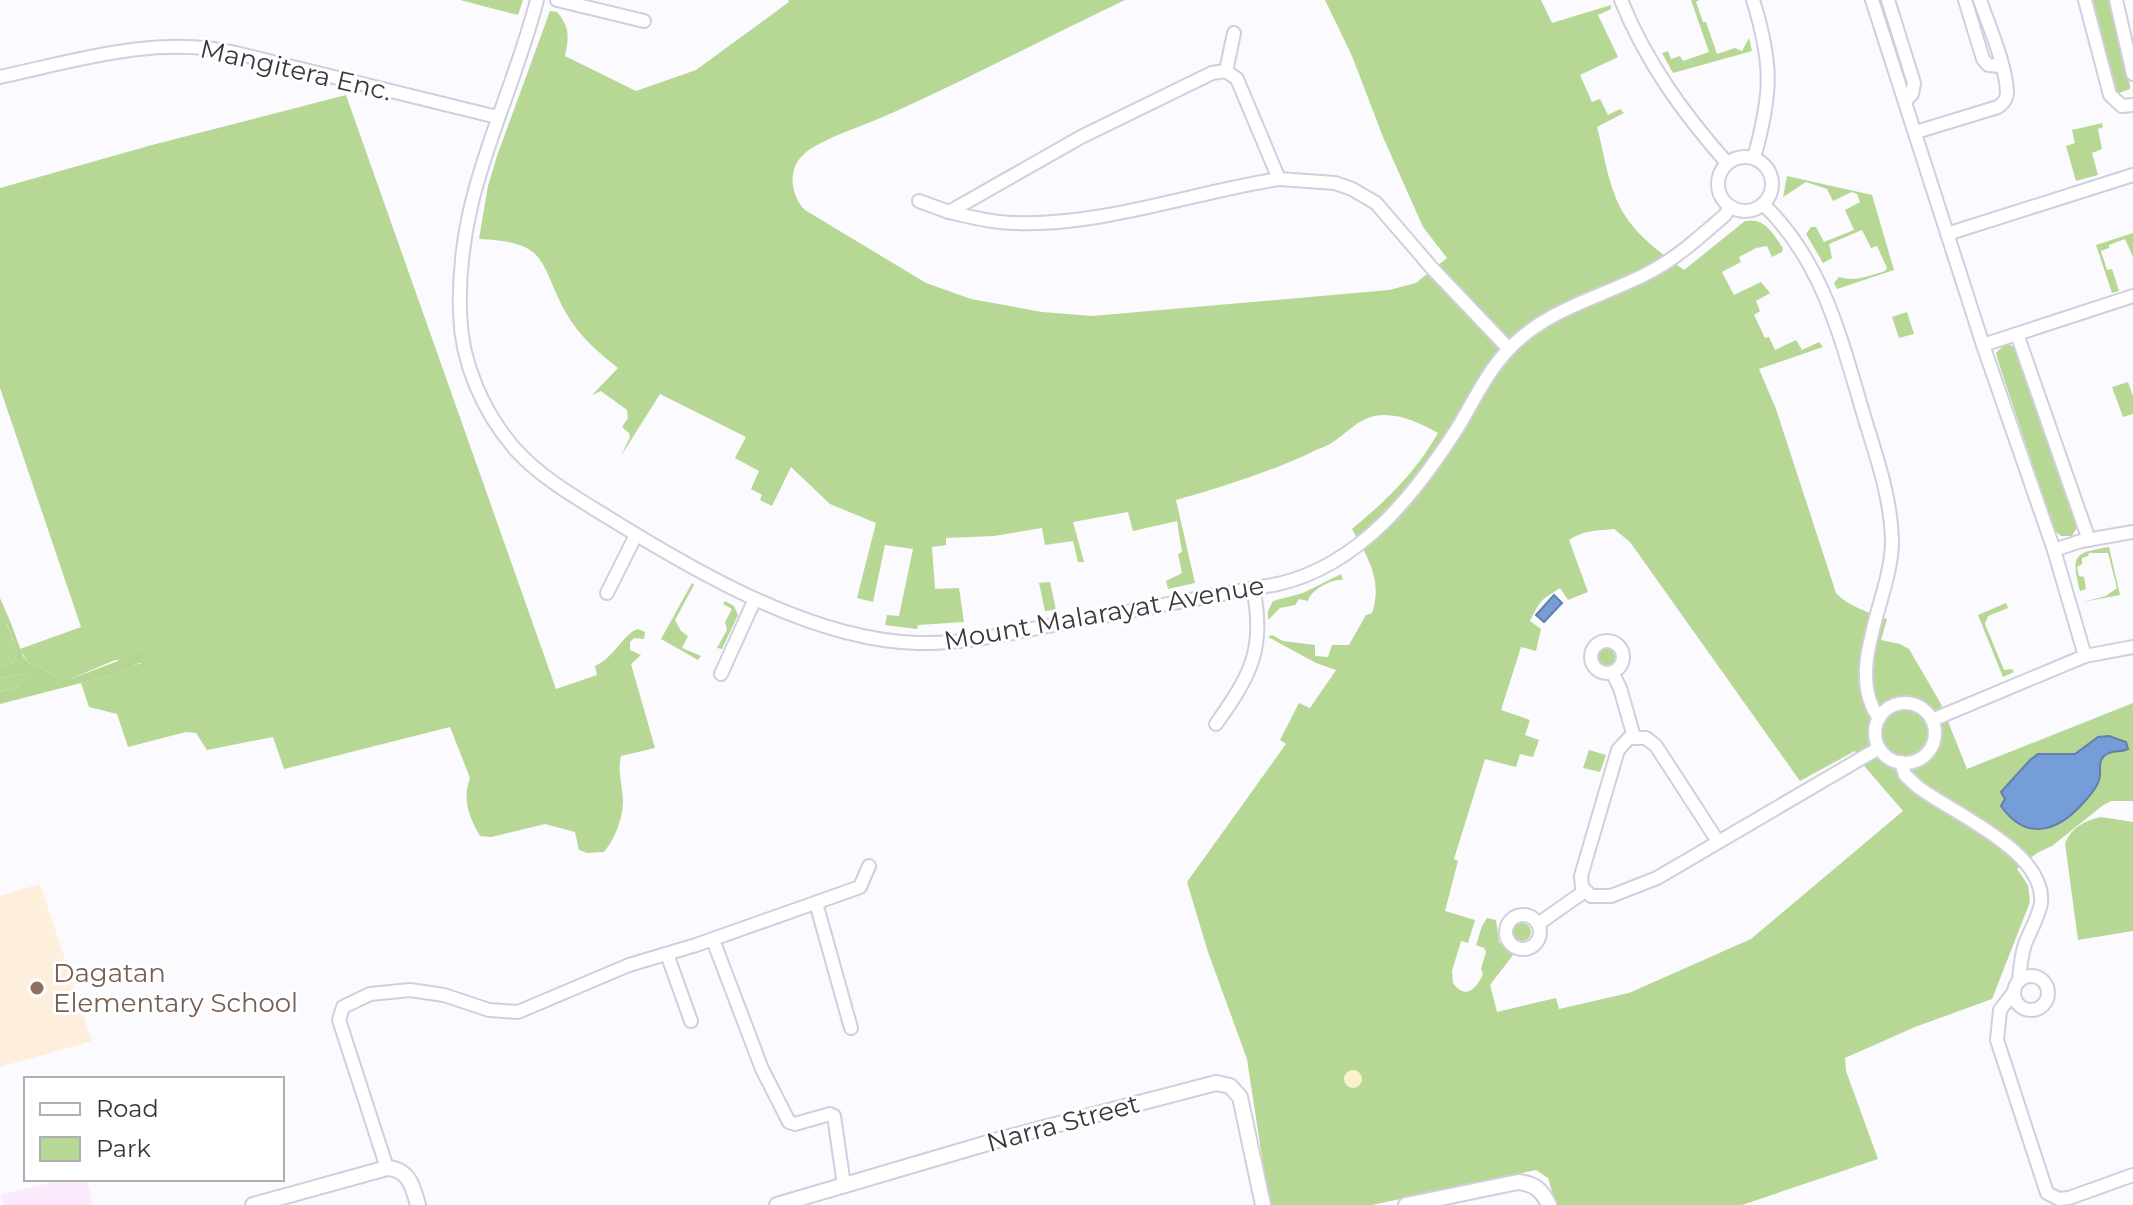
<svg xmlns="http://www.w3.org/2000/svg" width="2133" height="1205" font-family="Montserrat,sans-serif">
<rect width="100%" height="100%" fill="#fbfafe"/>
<polygon fill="#fceafc" points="67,1179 86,1179 93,1205 4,1205 0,1195"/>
<polygon fill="#fdefdb" points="40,884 92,1041 0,1067 0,896"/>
<g fill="#b7d794" fill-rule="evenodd">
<polygon points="460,0 523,0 518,15"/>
<path d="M788 0H1125C1047 37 970 78 892 113 869 124 819 139 803 155 787 170 791 196 805 210L926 283 971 299 1042 312 1092 316 1389 290 1416 283 1447 258 1423 227 1383 137 1352 56 1325 0H1541L1552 23 1611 5V9L1598 15 1618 57 1580 75 1592 102 1600 99 1608 115 1620 109 1624 113 1597 127C1603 149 1606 172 1614 193 1626 228 1655 249 1684 270L1745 221C1765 217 1773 234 1783 248L1782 252 1772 257 1767 246 1756 248 1739 257 1741 262 1722 272 1734 295 1761 282 1770 293 1756 301 1760 311 1754 315 1765 338 1769 337 1775 350 1796 340 1802 350 1819 342 1823 347 1759 369 1776 409 1836 593C1849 607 1870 613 1887 619L1881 640 1900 644 1909 649 1941 704 1967 769 2133 703V801H2111L2102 806 2052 846 2037 853 2017 869 2028 885 2030 902 1992 999 1915 1027 1845 1058 1846 1071 1878 1159 1742 1205H1556L1548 1178 1536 1170 1372 1205H1272L1268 1197 1247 1059 1208 952 1187 882 1286 744 1280 740 1299 703 1310 708 1336 670 1316 663 1268 637 1272 635 1283 641 1315 645V656L1328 657 1332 645H1349L1366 615 1372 613C1383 580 1368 558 1352 529 1386 501 1416 472 1438 433 1418 422 1397 412 1374 416 1357 420 1347 433 1333 442 1326 447 1317 449 1310 453 1267 473 1222 487 1176 500L1195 583 1168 589 1166 581 1182 573 1178 554 1182 552 1177 521 1133 531 1128 512 1073 522 1084 562H1078L1073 541 1045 545 1042 528 994 536 946 538V545L932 547 935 589 959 588 964 622 918 625 917 629 885 625 887 615 899 616 913 549 885 545 873 602 857 598 876 523 830 504 791 467 772 506 760 500 762 495 751 489 759 471 735 458 746 437 660 394 621 456 630 437 629 433 622 427 628 418 627 410 601 391 592 395 618 368C598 352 579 336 566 313 538 262 550 242 479 239L488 186 497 156 550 11 557 12C570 27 569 37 565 56L636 91 696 70 789 2ZM1614 529 1630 542 1800 781 1855 751 1865 767 1903 811 1751 939 1629 993 1559 1009 1556 998 1497 1012 1490 985 1513 955 1499 942 1496 920 1487 918 1482 926 1476 945 1484 948 1486 952 1481 969 1483 974C1477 988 1466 1001 1453 983L1452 971 1461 941 1468 943 1475 920 1445 911 1458 861 1454 859 1485 759 1516 767 1520 754 1533 757 1539 740 1525 735 1530 720 1501 710 1521 647 1536 651 1541 629 1530 621C1542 598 1539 602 1560 588L1568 600 1588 592 1569 540C1581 531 1599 530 1614 529Z"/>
<polygon points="1691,0 1699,0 1696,2 1703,22 1706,22 1717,54 1735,48 1742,51 1749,38 1752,51 1673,73 1662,53 1668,51 1671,59 1680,56 1683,61 1709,52"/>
<polygon points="2093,0 2109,0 2130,85 2130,89 2119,93 2115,89"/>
<path d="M346 95 556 689 597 675 595 666C616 656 624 633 638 629L645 632 644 639 634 638 630 642V650L641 655 631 664 655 748 621 756C617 772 623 787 623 803 622 820 615 839 604 852L587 853 579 850 575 832 545 824 491 837 480 836C469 817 462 799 470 778L450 727 284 769 273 737 207 750 196 733 186 732 128 747 117 714 89 707 81 683 112 675 119 669 142 663 115 660 70 679H58L40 667 28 663 20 649 81 627 0 388V188L152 145Z"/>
<polygon points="2102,123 2103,127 2098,129 2102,149 2092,153 2098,175 2076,181 2066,146 2075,143 2072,130"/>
<path d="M1787 176 1872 195 1894 270 1837 289 1834 283 1839 277C1855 282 1869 276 1885 271L1887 268 1877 246 1871 248 1862 230 1829 244 1832 258 1823 263 1806 234 1811 227H1816L1824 242 1854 230 1845 210 1860 202 1857 194 1852 192 1833 201 1827 189 1806 182 1783 197Z"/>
<polygon points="2133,233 2133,257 2125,239 2109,245 2109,248 2101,251 2107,270 2112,269 2119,291 2112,293 2096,245"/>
<polygon points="1907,312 1914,334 1899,338 1892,317"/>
<polygon points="2009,344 2015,348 2078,526 2072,536 2061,536 2055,531 1999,364 1996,353 2003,346"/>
<polygon points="2128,382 2133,396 2133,414 2123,417 2112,387"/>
<path d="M2109 547 2120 595 2083 602 2106 596 2117 588 2108 553H2089L2088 556 2082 558V564L2077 567 2079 576 2084 577 2086 589 2080 591C2071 555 2073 553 2109 547Z"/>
<path d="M1341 574 1343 580C1334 578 1310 590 1308 601L1299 599 1295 605 1280 608 1268 620V611L1273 601 1303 593Z"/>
<polygon points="1050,582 1056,610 1045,611 1039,583"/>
<polygon points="692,583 694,585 675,620 681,631 688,636 682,648 701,656 698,660 661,639"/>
<polygon points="0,598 10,621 7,624 17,653 14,662 0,670"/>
<polygon points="725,601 734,606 738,615 722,649 717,648 727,630 725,622 732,609 723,604"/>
<polygon points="2006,603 2008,608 1988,616 1985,624 2004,670 2012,669 2014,672 2003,677 1978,615"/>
<circle cx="1606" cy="657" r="9"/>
<polygon points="22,674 29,676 19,686 0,692 0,678"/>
<polygon points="1589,750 1606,755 1600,772 1583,768"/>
<path d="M2101 817 2133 822V931L2078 940 2065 843C2072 827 2084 821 2101 817Z"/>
<circle cx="1522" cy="932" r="9"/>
</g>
<path fill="#b5d692" d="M10 621 23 656 28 663 40 667 58 679H70L150 649C146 668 124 664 112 675L0 704V692L19 686 28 676 22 674 0 678V670L14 662 17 653 7 623Z"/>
<circle fill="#fbf1cc" cx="1353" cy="1079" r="9"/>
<g fill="#759ed8" stroke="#637faa" stroke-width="2">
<polygon points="1554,595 1562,603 1544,622 1536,615"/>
<path d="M2109 736 2126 742 2128 749C2120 753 2111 749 2104 756 2097 763 2102 772 2099 780 2097 788 2090 795 2085 801 2059 831 2027 843 2001 806L2005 799 2001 792 2030 760 2038 754H2075L2098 737Z"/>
</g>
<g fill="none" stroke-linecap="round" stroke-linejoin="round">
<g stroke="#d1cfde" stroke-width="16">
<g id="minor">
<path d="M537 0C508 112 456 192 460 313 461 362 483 412 515 449 541 478 577 498 609 518 696 572 814 641 919 643 962 644 1006 634 1048 626 1125 613 1201 597 1278 584 1361 565 1417 492 1460 424 1475 398 1489 369 1510 348 1547 309 1602 297 1648 273 1677 258 1701 236 1725 215L1730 207"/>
<polyline points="557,0 644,21"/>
<path d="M1621 0C1646 62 1683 113 1727 163"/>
<path d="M1753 0C1773 65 1772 93 1754 158"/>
<polyline points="1872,0 1983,345 2054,550 2085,656 2133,647"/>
<polyline points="1888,0 1914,83 1912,94 1905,101"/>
<polyline points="1965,0 1983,59 1988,65 2001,66"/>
<polyline points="2085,0 2110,95 2122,106 2133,105"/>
<polyline points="2116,0 2133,74"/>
<polyline points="1226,71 1234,33"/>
<path d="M0 77C78 60 156 35 236 53L497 117"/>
<path d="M1916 132 1998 107C2004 103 2007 99 2007 92 2006 65 1989 26 1980 0"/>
<circle cx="1745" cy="184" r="27"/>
<polyline points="919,201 949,212 1081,137 1212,73 1226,71 1237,79 1279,179 1335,183 1352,189 1376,203 1431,267 1509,349"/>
<path d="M1763 204C1823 261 1841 339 1864 416 1876 456 1891 497 1892 540 1893 594 1843 670 1879 718"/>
<path d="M949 212C971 217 994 223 1016 223 1103 226 1194 192 1279 179"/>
<polyline points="1947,234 2133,175"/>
<polyline points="2017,334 2089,540"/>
<polyline points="1983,345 2133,296"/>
<polyline points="2054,550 2081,541 2133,532"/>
<polyline points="607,593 636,535"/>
<circle cx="1607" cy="657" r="16"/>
<polyline points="1612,672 1620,688 1634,737"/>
<polyline points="721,674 755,599"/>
<circle cx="1905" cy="733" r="30"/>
<polyline points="1932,720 2085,656"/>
<path d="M1216 724C1250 676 1266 649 1253 588"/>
<path d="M1901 762 1905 775 1918 787C1952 813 2046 851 2041 903 2039 916 2030 931 2025 944 2021 956 2020 968 2019 981"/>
<polyline points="1717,840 1656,746 1646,738 1629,738 1618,750 1581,876 1582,887 1591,896 1611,896 1657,878 1879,748"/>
<polyline points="816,903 851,1028"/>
<circle cx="1523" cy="932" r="17"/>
<polyline points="1538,924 1585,891"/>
<polyline points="713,940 762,1069 789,1122 795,1124 830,1114 834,1116 844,1185"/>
<polyline points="667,954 691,1021"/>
<circle cx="2031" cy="993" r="17"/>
<polyline points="2014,992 2000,1010 1997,1040 2047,1193 2059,1199 2069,1198 2133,1175"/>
<polyline points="387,1168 339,1020 343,1007 370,994 410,990 444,995 489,1010 518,1012 629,965 696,945 860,887 869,866"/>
</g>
</g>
<g stroke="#d1cfde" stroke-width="18">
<g id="tertiary">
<path d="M253 1205 387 1168C409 1169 413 1187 418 1205"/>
<polyline points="777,1205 998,1140 1216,1083 1230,1086 1240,1097 1263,1205"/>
<path d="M1406 1205 1518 1182C1535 1184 1542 1190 1549 1205"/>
</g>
</g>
<use href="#minor" stroke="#fff" stroke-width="12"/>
<use href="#tertiary" stroke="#fff" stroke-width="14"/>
</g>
<circle fill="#8d6e63" stroke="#fff" stroke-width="3" cx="37" cy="988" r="8"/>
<g text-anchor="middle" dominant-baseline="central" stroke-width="6" stroke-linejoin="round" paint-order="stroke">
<g font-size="26" fill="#38373d" stroke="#fff">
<text transform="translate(296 70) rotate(13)">Mangitera Enc.</text>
<text transform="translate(1104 613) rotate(-10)">Mount Malarayat Avenue</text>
<text transform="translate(1063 1123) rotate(-15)">Narra Street</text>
</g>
<g font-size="26" fill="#785e54" stroke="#fff" text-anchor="start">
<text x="53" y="973">Dagatan<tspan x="53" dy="30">Elementary School</tspan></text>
</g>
</g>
<rect x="24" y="1077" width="260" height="104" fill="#ffffff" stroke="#afafb1" stroke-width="2"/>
<rect x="40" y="1103" width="40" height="12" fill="#ffffff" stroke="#afafb1" stroke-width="2"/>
<text x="96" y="1117" font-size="24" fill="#38373d">Road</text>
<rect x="40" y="1137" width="40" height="24" fill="#b7d794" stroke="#afafb1" stroke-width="2"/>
<text x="96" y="1157" font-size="24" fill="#38373d">Park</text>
</svg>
